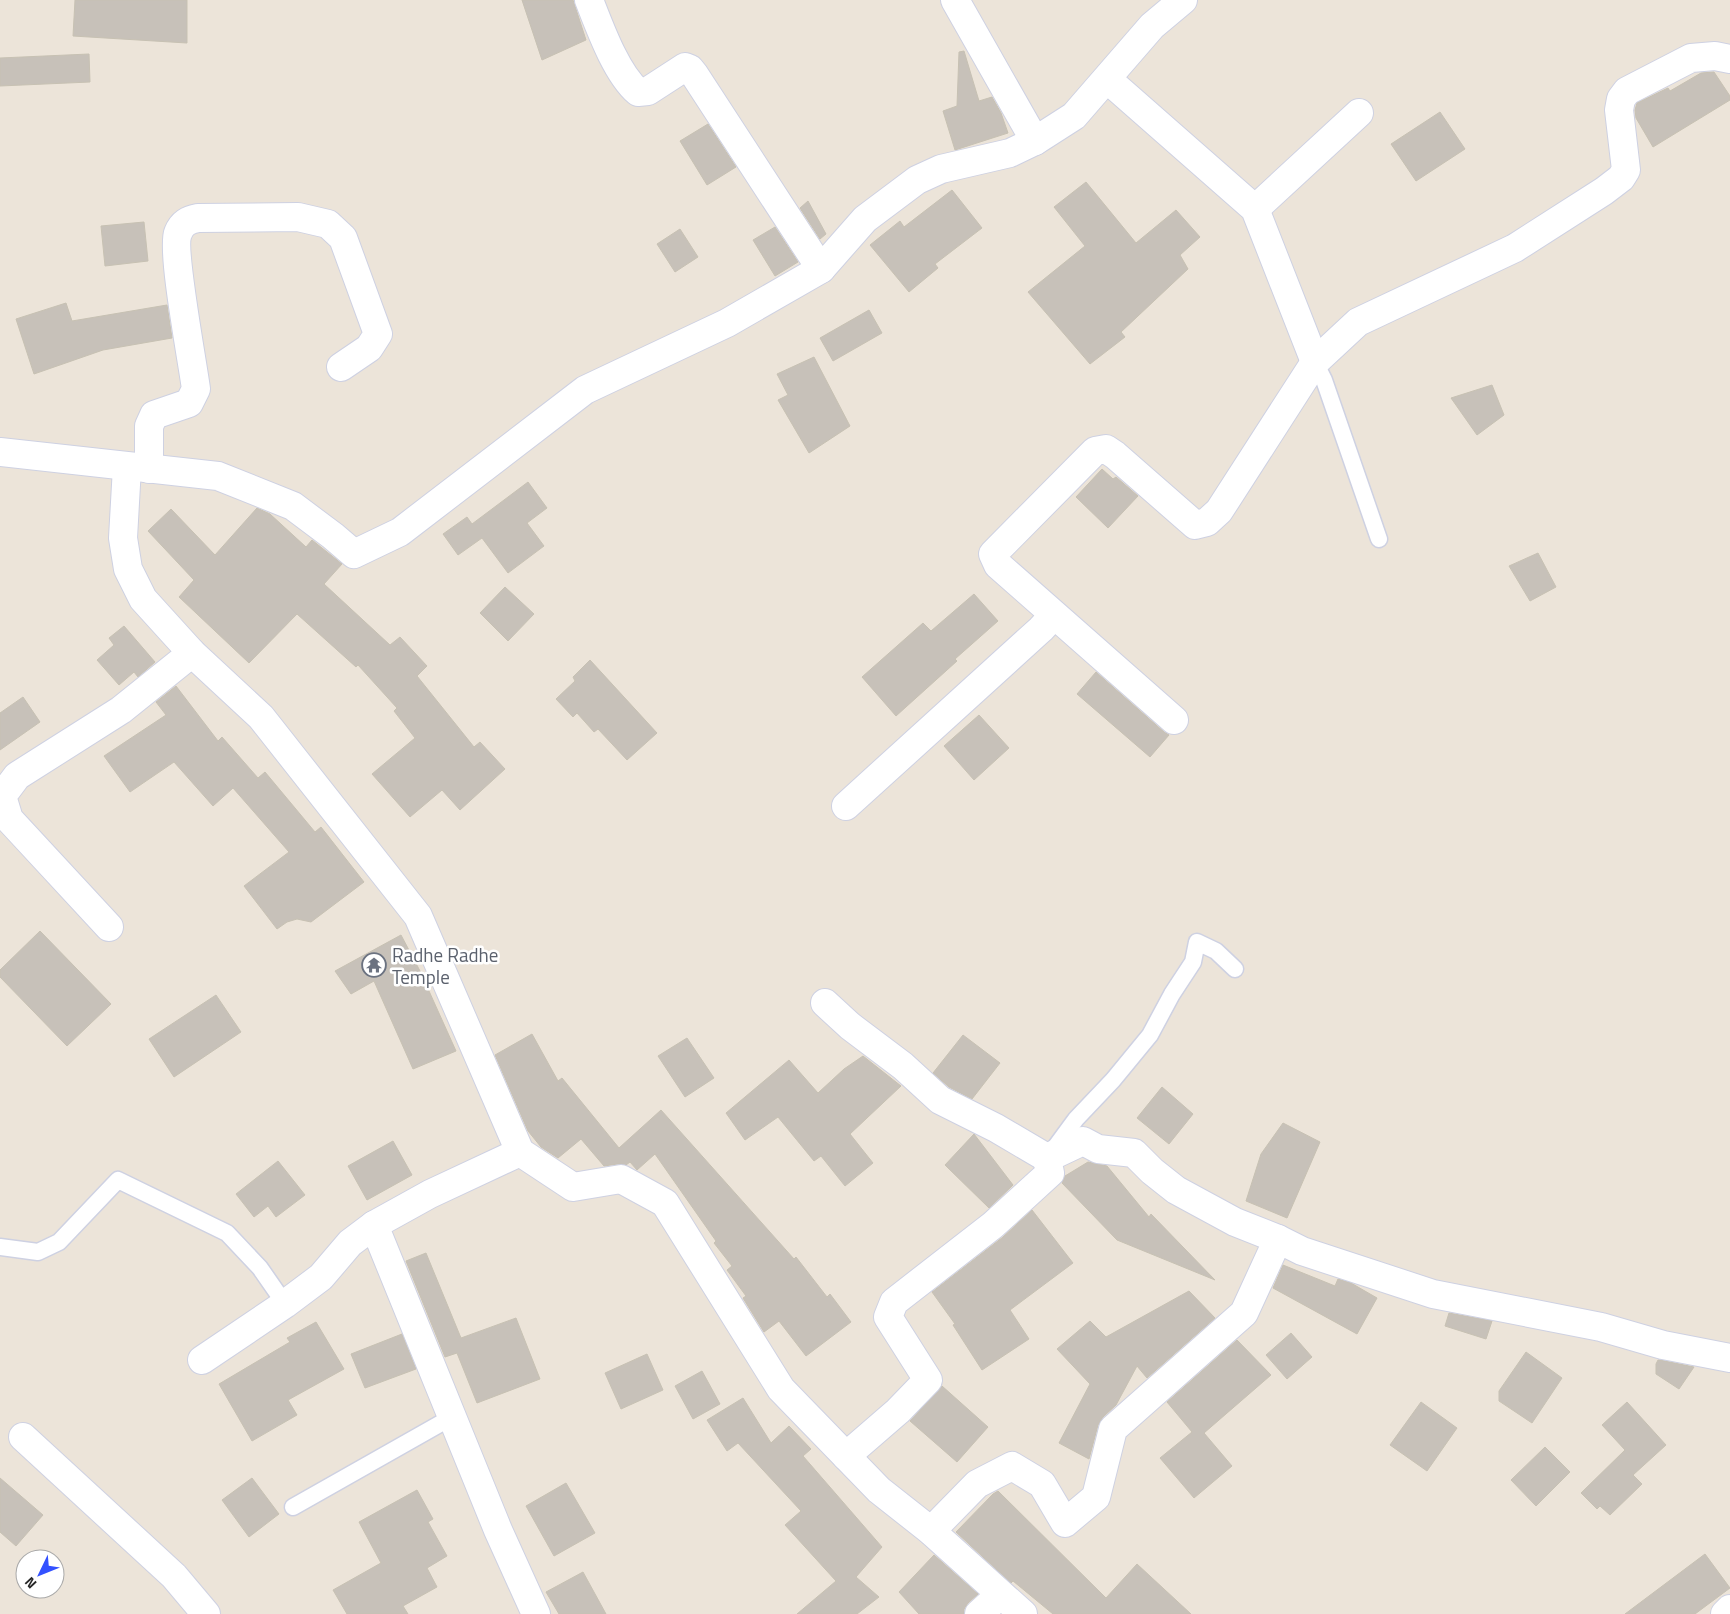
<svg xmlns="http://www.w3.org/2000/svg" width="1730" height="1614" font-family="'Titillium Web',sans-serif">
<rect width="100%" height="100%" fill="#ece4d9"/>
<g fill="#c7c1b9" stroke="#c7c1b3">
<polygon points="75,0 187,0 187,43 73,36"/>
<polygon points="522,0 573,0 586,40 542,60"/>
<polygon points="964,51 979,101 992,97 1001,113 1008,133 955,150 943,111 957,106 959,52"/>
<polygon points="89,54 90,82 0,86 0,58"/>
<polygon points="1714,72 1730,96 1730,100 1653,147 1636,118 1635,110 1637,103 1668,88 1670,91 1701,73"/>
<polygon points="1440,112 1465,149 1416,181 1391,144"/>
<polygon points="708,124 736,167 707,185 680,141"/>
<polygon points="1086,182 1136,243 1176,210 1200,237 1180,255 1188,269 1121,332 1125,337 1090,364 1028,292 1085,246 1054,207"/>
<polygon points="952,190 982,228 935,264 938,268 909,292 870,245 900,221 904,227"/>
<polygon points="808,201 826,234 820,239 800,208"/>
<polygon points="144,222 148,261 105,266 101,226"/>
<polygon points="775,227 798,262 775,276 753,240"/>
<polygon points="680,229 698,257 675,272 657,244"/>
<polygon points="66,303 72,321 167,305 172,338 103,350 34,374 16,319"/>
<polygon points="869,310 882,333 833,361 820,338"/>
<polygon points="814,357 850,426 809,453 778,400 788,395 777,374"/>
<polygon points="1492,385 1504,415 1477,435 1451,398"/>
<polygon points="1102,469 1113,479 1116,477 1138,496 1108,528 1076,497"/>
<polygon points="528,482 547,508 527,523 544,546 508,573 482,538 458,555 443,534 467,517 472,524"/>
<polygon points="257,508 270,514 306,547 312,540 342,564 324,584 390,645 400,637 427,666 417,676 474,747 480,742 505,769 460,810 442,790 410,817 372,774 415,738 394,711 397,708 358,665 356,667 297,614 249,663 179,597 194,580 148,531 171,509 215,555"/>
<polygon points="1538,553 1556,587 1530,601 1509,566"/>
<polygon points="505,587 534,614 508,641 480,613"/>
<polygon points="974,594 998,621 955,659 957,661 896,716 862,677 923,623 931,631"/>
<polygon points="124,626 155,662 138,677 134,672 119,685 97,660 114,645 109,638"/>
<polygon points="590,660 657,733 627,760 598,729 594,732 577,713 573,717 556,699 575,681 573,677"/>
<polygon points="1096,672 1164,732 1169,735 1150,757 1077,694"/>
<polygon points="176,686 218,741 222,737 258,778 265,772 315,832 321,827 364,882 311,922 297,919 287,922 277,929 244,886 289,852 233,788 213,806 174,762 130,792 104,756 166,715 156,702"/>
<polygon points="23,697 40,722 0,750 0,713"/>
<polygon points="979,715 1009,748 974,780 944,746"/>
<polygon points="40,931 111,1004 67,1046 0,977 0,970"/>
<polygon points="401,935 420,971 456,1051 413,1069 374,981 351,994 335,971"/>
<polygon points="216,995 241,1032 174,1077 149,1039"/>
<polygon points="532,1034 558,1081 562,1078 619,1148 661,1110 794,1259 796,1257 827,1297 830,1294 851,1322 806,1356 779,1321 764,1332 743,1298 746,1296 727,1270 732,1266 714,1243 716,1241 655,1154 637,1170 630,1162 626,1165 618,1164 604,1166 581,1139 558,1158 541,1147 528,1131 495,1055"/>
<polygon points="963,1035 1000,1063 972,1099 949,1087 933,1073"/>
<polygon points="687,1038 714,1078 685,1097 658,1056"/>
<polygon points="863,1056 901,1086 850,1134 873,1163 845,1186 821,1156 814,1161 778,1117 745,1140 726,1113 789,1060 818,1093 844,1069"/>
<polygon points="1162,1087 1193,1114 1169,1144 1137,1118"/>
<polygon points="1283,1123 1320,1142 1287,1218 1246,1201 1261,1154"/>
<polygon points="974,1134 1013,1185 989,1208 945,1165"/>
<polygon points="393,1141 412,1175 367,1200 348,1166"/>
<polygon points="278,1161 305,1195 276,1217 268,1206 254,1217 236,1194"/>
<polygon points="1088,1162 1107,1166 1149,1217 1151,1214 1215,1280 1117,1240 1062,1183 1065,1176"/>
<polygon points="1032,1210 1073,1263 1010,1310 1029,1339 982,1370 953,1325 955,1324 932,1292 1003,1237"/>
<polygon points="426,1253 461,1338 516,1318 540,1379 477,1403 457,1353 445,1357 406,1261"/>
<polygon points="1283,1265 1335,1286 1338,1279 1351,1283 1377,1298 1357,1334 1273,1288"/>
<polygon points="1189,1291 1215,1318 1147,1378 1137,1366 1116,1405 1103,1417 1098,1425 1089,1459 1059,1443 1090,1384 1057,1349 1090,1321 1106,1337"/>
<polygon points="1449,1313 1492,1321 1486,1339 1445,1326"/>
<polygon points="316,1322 344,1369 288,1400 297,1415 252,1441 219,1384 290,1342 287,1338"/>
<polygon points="1291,1333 1312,1357 1287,1379 1266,1355"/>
<polygon points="402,1334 416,1369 365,1388 351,1354"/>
<polygon points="1237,1340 1271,1375 1204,1433 1232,1466 1194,1498 1160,1458 1192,1432 1167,1402"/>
<polygon points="1526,1352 1562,1378 1532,1423 1499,1401 1499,1391"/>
<polygon points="647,1354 663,1390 621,1409 605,1373"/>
<polygon points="1658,1360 1660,1360 1694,1367 1679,1389 1656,1374 1656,1364"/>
<polygon points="702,1371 720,1404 693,1419 675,1386"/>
<polygon points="942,1386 988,1427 957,1462 910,1421"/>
<polygon points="743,1398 771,1443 789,1426 811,1449 803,1456 882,1547 856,1577 879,1597 857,1614 797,1614 836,1581 785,1525 801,1511 738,1443 727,1451 707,1420"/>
<polygon points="1421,1402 1457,1428 1427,1471 1390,1445"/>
<polygon points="1627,1402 1666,1445 1633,1475 1642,1484 1610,1515 1600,1506 1597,1509 1581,1493 1625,1450 1602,1425"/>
<polygon points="1545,1447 1570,1472 1536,1506 1511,1480"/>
<polygon points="0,1478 43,1515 16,1546 0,1532"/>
<polygon points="252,1478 279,1514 249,1537 222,1500"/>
<polygon points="566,1483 595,1533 554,1556 526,1506"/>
<polygon points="417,1490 433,1519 428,1522 447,1556 427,1568 437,1587 403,1606 408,1614 347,1614 333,1590 381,1563 359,1522"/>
<polygon points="998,1491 1106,1598 1137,1564 1191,1614 1053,1614 1013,1581 1011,1583 956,1532 993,1494"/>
<polygon points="1705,1554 1730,1588 1695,1614 1625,1614"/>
<polygon points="934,1555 978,1594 968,1603 964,1609 964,1614 919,1614 899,1592"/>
<polygon points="583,1572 606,1614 559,1614 546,1592"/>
</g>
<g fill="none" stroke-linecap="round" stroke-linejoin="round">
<g stroke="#ced1e2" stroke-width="19">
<g id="service">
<polyline points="1315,362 1324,380 1379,539"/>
<polyline points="1051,1153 1076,1119 1113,1080 1150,1035 1172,994 1193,962 1197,942 1216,951 1235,969"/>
<polyline points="0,1247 38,1252 59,1242 118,1180 227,1233 260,1268 285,1304"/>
<polyline points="293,1507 452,1417"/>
</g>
</g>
<g stroke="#ced1e2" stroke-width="30">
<g id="minor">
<path d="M589 0C600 28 616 73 638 92L648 91 685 67 690 69 694 74 821 269"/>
<polyline points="955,0 1035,141"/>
<polyline points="1107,79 1255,209 1315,362"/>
<polyline points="1255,209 1359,113"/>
<polyline points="127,467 123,538 128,569 143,599 192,653 261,717 418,916 520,1152 573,1187 621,1179 665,1203 781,1389 879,1490 931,1531 1023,1614"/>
<path d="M149 469V426L154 415 189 403 196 389C193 365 171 249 178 233 182 223 188 220 198 218L298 217 328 224 343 238 378 334 369 348 341 367"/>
<polyline points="1174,720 998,565 993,554 1095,451 1106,449 1115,455 1195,525 1207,522 1219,511 1315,362 1358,322 1515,248 1604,191 1621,178 1626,170 1619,110 1621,99 1627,91 1691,58 1715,56 1730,59"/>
<polyline points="846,806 1041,629 1053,616"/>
<polyline points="109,927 9,819 2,796 17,776 121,710 192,653"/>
<polyline points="825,1003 850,1026 903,1066 940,1100 996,1128 1047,1158"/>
<polyline points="374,1225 498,1530 536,1614"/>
<polyline points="202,1360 285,1304 321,1277 350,1243 374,1225 430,1194 520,1152"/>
<polyline points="23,1437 174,1576 206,1614"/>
<polyline points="846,1456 898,1411 928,1380 888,1317 894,1302 993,1225 1050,1173 1047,1158 1083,1141 1098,1149 1134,1153 1152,1171 1176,1190 1235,1222 1278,1239 1302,1251 1433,1294 1601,1327 1663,1345 1730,1358"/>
<polyline points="931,1531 977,1484 1012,1466 1042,1484 1065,1523 1096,1497 1113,1429 1244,1313 1278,1239"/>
<polyline points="979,1614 1000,1595"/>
<polyline points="1725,1614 1730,1609"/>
</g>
</g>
<g stroke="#ced1e2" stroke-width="30">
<polyline id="tertiary" points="0,452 218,476 293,506 333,536 354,554 400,532 585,390 727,323 821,269 865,219 917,180 941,169 1010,153 1035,141 1074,116 1152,26 1183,0"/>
</g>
<use href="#service" stroke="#fff" stroke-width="16"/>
<use href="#minor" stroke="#fff" stroke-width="28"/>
<use href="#tertiary" stroke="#fff" stroke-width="28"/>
</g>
<defs>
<g id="temple-ring" transform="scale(1.25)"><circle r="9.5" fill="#fff" stroke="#6b7280" stroke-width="1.5"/><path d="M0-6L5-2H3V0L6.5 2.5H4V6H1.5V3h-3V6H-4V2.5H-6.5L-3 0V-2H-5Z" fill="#6b7280"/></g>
</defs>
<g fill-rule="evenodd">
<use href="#temple-ring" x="374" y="965"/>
</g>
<g text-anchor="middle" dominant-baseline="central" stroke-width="5" stroke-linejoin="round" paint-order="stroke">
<g font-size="19" fill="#5b616d" stroke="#fff" text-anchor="start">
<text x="392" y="954">Radhe Radhe<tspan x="392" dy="22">Temple</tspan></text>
</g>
</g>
<g transform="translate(40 1574) rotate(227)"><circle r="24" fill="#ffffff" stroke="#a9a9a9"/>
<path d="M0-4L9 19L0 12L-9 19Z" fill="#3351ff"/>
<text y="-8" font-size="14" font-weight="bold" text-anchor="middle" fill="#282828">N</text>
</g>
</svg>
